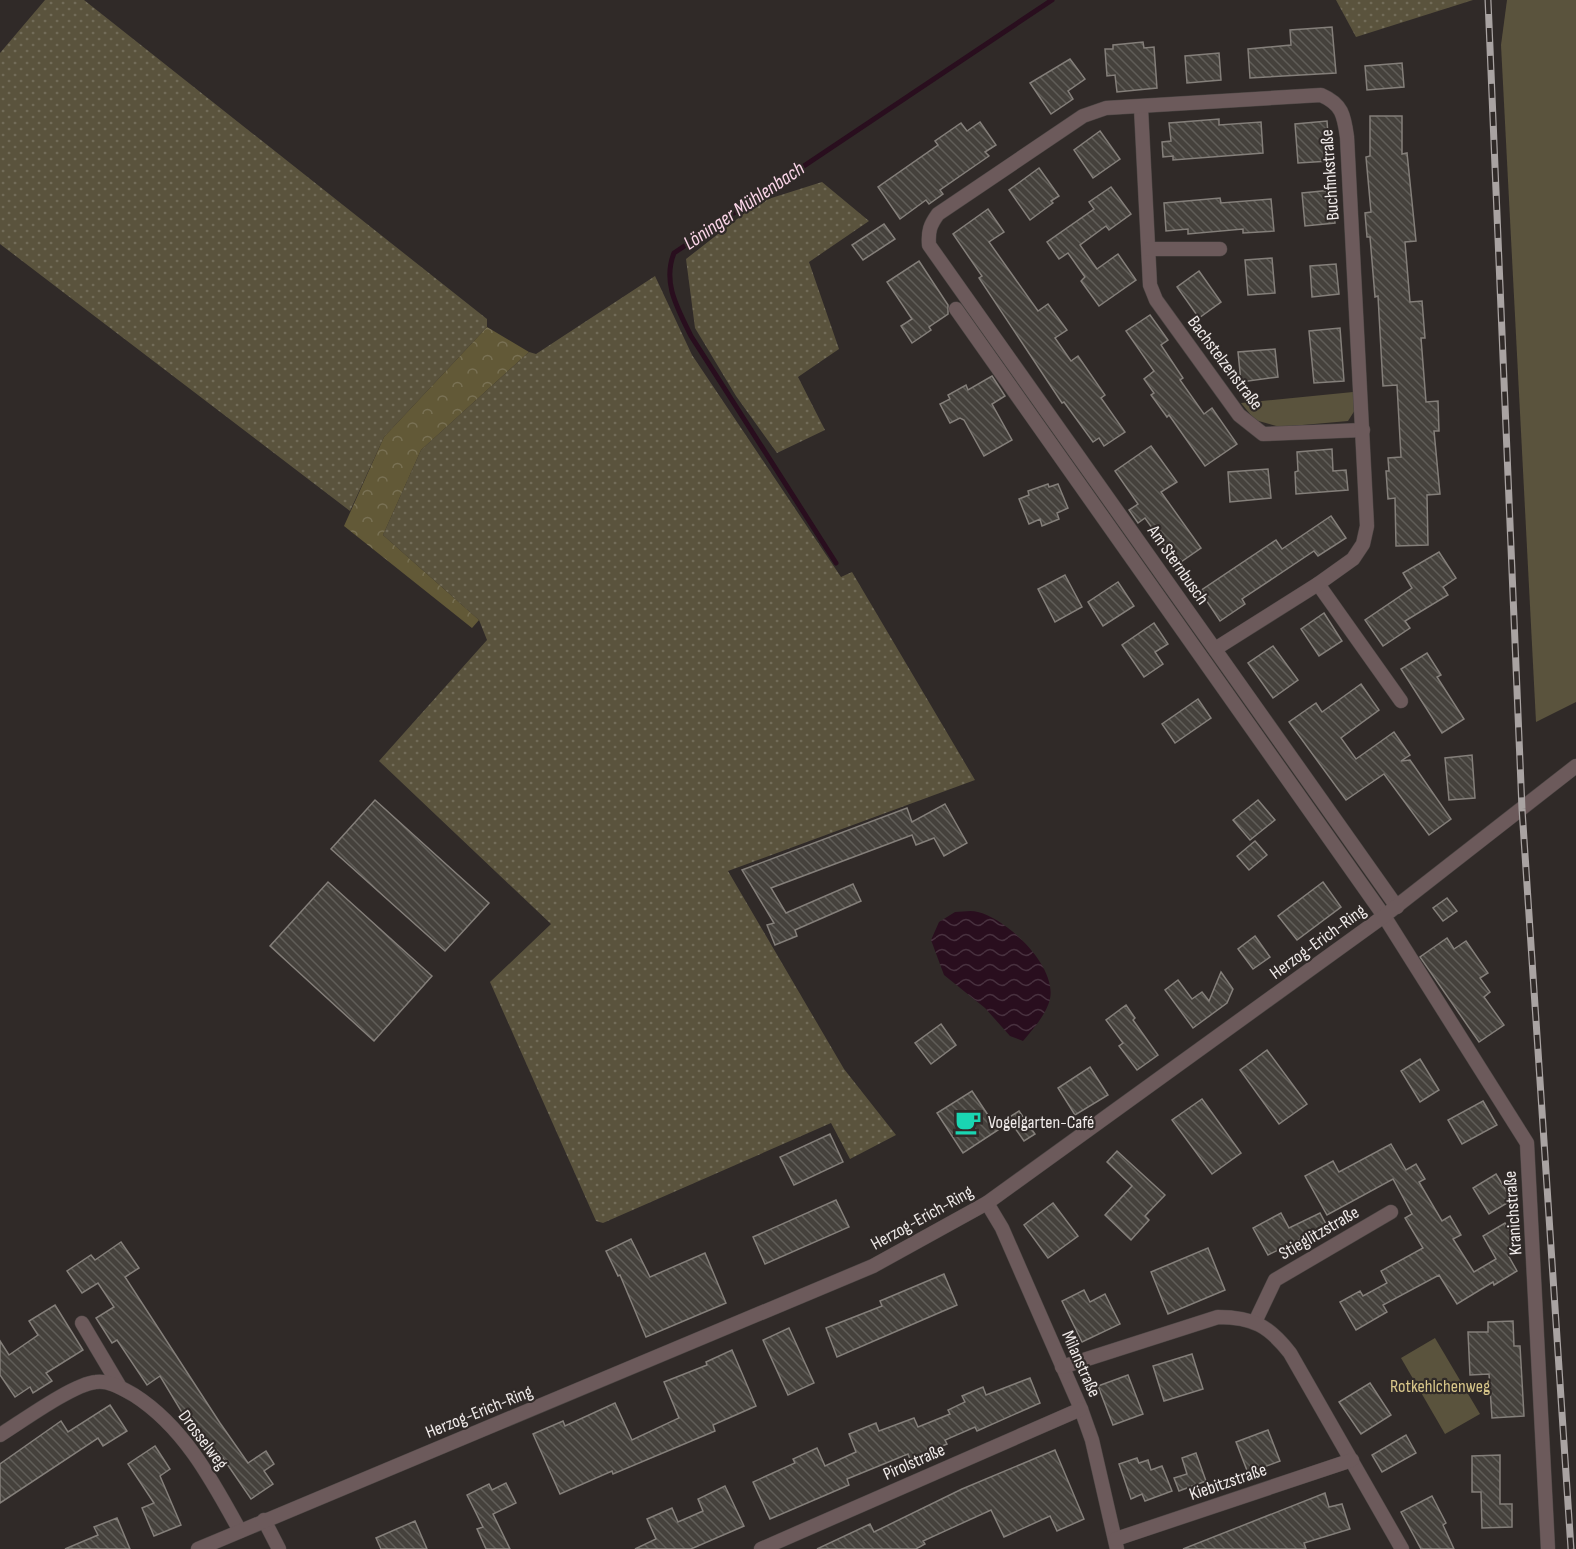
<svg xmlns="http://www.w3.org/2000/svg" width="1576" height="1549" font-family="'Sofia Sans Condensed',sans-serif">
<defs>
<pattern id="grass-dots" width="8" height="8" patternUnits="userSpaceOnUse" patternTransform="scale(1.5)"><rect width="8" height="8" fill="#5a533d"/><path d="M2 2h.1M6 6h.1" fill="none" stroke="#726c59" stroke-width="1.8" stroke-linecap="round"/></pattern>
<pattern id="forest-crowns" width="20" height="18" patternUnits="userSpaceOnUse" patternTransform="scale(1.5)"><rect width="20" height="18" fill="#625937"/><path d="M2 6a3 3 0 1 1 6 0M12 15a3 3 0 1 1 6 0" fill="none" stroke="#797154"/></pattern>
<pattern id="water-waves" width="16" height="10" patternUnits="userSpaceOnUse" patternTransform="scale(1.5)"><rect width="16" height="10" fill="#290e1e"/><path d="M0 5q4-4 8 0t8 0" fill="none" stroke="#48313f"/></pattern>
<pattern id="building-back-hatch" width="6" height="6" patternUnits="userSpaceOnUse" patternTransform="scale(1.5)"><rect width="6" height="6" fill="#45413c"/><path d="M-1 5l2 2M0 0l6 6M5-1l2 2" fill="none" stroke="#605d58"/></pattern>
</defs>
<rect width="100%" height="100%" fill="#302a28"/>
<g fill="url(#grass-dots)">
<polygon points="45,0 84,0 487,319 487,327 384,437 350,511 0,244 0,53"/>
<polygon points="1336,0 1473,0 1356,37"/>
<polygon points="822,182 869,221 809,262 839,349 798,377 825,430 777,453 736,396 695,328 686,259 759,202"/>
<polygon points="655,276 692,355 841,577 852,572 975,780 728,871 844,1069 896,1135 850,1159 831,1123 603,1223 596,1221 490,982 551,924 379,761 487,640 479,620 383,535 421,450 529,352 536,354"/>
</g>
<polygon fill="url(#forest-crowns)" points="487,327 529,352 421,450 383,535 479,620 472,628 344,526 384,437"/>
<g fill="#5a533d">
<polygon points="1507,0 1576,0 1576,702 1536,722 1501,45"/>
<polygon points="1353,392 1355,410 1348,421 1280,427 1255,420 1241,403"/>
<polygon points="1435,1338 1480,1414 1445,1434 1401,1358"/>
</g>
<path fill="url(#water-waves)" d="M955 912C962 912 971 910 978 912 1007 919 1057 966 1050 999 1046 1015 1033 1029 1023 1041L1010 1036 985 1008 944 975 931 940 939 922Z"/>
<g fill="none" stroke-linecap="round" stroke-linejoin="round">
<path stroke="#290e1e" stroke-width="5" d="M836 563 691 336C678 309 662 283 674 253L1052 0"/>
</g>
<g fill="url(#building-back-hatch)" stroke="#847f7a" stroke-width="1.5">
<polygon points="1332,27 1336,73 1250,78 1248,49 1291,45 1290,30"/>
<polygon points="1143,42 1144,48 1154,47 1157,88 1117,92 1115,75 1107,76 1105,49 1113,49 1113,45"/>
<polygon points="1219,53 1221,80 1187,83 1185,56"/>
<polygon points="1070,59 1085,79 1068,91 1073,99 1051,114 1030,83"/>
<polygon points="1402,63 1404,87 1367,90 1365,66"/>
<polygon points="1370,116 1402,116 1402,154 1407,153 1416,241 1405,242 1410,302 1422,301 1425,338 1421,338 1426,402 1438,401 1439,431 1434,431 1440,494 1427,495 1428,545 1396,546 1395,498 1388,499 1386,471 1389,471 1388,458 1401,457 1397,385 1383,386 1378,296 1375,297 1370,237 1367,237 1365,213 1371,212 1366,157 1370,156"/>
<polygon points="1219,119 1219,125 1261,122 1263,153 1173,160 1173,156 1163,157 1162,142 1171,141 1169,123"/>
<polygon points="1327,121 1330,161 1298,163 1295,124"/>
<polygon points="980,122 996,145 985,152 989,156 940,190 943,194 929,204 926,200 900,219 878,187 938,145 935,141 961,123 967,131"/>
<polygon points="1100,131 1120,159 1093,178 1074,150"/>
<polygon points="1039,168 1059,196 1051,201 1053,203 1030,220 1009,190"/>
<polygon points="1111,187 1131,214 1109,230 1106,226 1080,245 1097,269 1118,254 1136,280 1099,306 1081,281 1085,277 1068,253 1059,259 1047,242 1094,209 1089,202"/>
<polygon points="1332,190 1335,223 1305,226 1302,193"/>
<polygon points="1220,198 1221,203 1271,199 1274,231 1243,233 1243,229 1188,234 1188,229 1166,231 1164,203"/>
<polygon points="988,209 1004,232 989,242 1038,311 1048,304 1067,330 1055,338 1071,361 1078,356 1105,395 1101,398 1125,432 1104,446 1099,438 1093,442 1064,402 1062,403 979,278 982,276 953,234"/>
<polygon points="884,224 895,239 863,260 852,245"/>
<polygon points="1272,258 1275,293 1248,295 1245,260"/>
<polygon points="919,261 948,305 948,314 929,327 931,330 912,343 901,326 912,319 887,282"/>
<polygon points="1336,264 1339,294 1312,297 1310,266"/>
<polygon points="1199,271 1221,302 1199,318 1177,287"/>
<polygon points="1150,315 1168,340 1161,345 1183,378 1180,380 1204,414 1212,408 1237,444 1205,466 1169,415 1167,417 1151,395 1154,393 1144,379 1154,371 1126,331"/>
<polygon points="1340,328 1344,381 1314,383 1309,331"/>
<polygon points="1275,349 1278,377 1241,382 1238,352"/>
<polygon points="992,376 1005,396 992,404 1012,440 984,456 964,420 960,418 950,423 940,404 950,399 948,395 966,385 968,390"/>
<polygon points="1151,446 1177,482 1161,492 1201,548 1178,564 1145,518 1138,523 1129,510 1138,504 1115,471"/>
<polygon points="1332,449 1333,471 1346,470 1348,490 1296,494 1295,472 1298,471 1297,452"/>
<polygon points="1268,469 1271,498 1230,502 1228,472"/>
<polygon points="1048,484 1049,487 1058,484 1068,508 1057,513 1059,519 1042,526 1040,519 1029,524 1019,499 1029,495 1028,491"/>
<polygon points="1331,516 1346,538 1318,556 1314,551 1242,599 1245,604 1220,621 1200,591 1276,540 1282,549"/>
<polygon points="1439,552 1456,578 1443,587 1448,595 1405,621 1410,628 1383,646 1365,620 1412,588 1403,573"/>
<polygon points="1065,575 1082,607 1055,622 1038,589"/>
<polygon points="1118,582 1134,606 1103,626 1088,602"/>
<polygon points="1324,613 1342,641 1319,656 1301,629"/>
<polygon points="1154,623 1168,644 1155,652 1163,664 1144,677 1122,645"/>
<polygon points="1273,646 1298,680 1273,698 1248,663"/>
<polygon points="1427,653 1441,675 1437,677 1464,719 1442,733 1401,669"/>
<polygon points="1361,684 1379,710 1341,738 1356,759 1394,732 1410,755 1401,761 1410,760 1451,819 1429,835 1384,774 1346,800 1289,722 1316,703 1322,712"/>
<polygon points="1198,699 1211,718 1175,743 1162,724"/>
<polygon points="1472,755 1475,798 1449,800 1445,758"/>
<polygon points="375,800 489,903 445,951 331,849"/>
<polygon points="1258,800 1275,820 1250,840 1233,820"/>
<polygon points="945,804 967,843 944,856 934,838 916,845 912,835 771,888 786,913 853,884 861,901 795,930 797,936 775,945 767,925 774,923 742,870 907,808 912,822"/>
<polygon points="1255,841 1267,855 1249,870 1237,856"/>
<polygon points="328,882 432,976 374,1041 270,946"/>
<polygon points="1323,882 1341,907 1297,940 1278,916"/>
<polygon points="1447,898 1457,911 1443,921 1433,908"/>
<polygon points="1255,936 1270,957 1253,969 1238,949"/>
<polygon points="1447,938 1454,949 1466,941 1488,973 1480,978 1490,992 1484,997 1504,1025 1479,1042 1420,957"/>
<polygon points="1221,972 1233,989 1227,1003 1193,1028 1165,990 1178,980 1192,999 1202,992 1209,1001"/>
<polygon points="1126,1005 1135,1018 1133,1020 1158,1055 1137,1070 1119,1046 1123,1043 1106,1020"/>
<polygon points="941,1024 956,1045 931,1064 915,1043"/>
<polygon points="1267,1050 1307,1104 1279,1124 1240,1070"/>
<polygon points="1420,1059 1439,1090 1420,1102 1401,1071"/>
<polygon points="1090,1067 1108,1095 1075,1115 1058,1088"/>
<polygon points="972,1091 998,1130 963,1153 937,1113"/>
<polygon points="1202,1099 1241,1153 1212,1174 1172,1120"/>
<polygon points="1483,1101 1497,1125 1462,1144 1448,1120"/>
<polygon points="1019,1111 1035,1134 1024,1141 1008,1118"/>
<polygon points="830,1134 843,1162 794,1185 780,1157"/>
<polygon points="1391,1144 1406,1170 1416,1164 1425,1179 1419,1182 1442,1221 1450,1216 1461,1235 1453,1239 1474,1272 1496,1259 1483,1236 1505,1223 1520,1248 1508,1255 1517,1271 1494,1285 1493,1282 1457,1304 1439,1275 1383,1305 1387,1312 1356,1330 1340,1302 1360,1291 1363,1296 1387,1283 1381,1271 1423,1248 1405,1218 1412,1214 1393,1179 1327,1215 1305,1176 1333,1161 1339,1172"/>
<polygon points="1117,1151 1165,1195 1145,1216 1149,1220 1131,1240 1105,1215 1132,1186 1107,1162"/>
<polygon points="1496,1174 1512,1200 1489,1214 1473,1188"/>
<polygon points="836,1200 849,1227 765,1264 753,1237"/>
<polygon points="1053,1203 1078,1236 1048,1258 1024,1225"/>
<polygon points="1281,1213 1289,1228 1320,1213 1327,1226 1268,1255 1253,1228"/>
<polygon points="631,1239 650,1277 705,1253 726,1303 646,1337 620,1275 618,1276 606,1251"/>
<polygon points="121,1242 139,1268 125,1277 220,1423 248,1463 266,1451 274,1464 264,1471 273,1484 251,1499 223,1458 218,1461 192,1422 189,1424 160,1376 147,1385 117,1340 112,1343 96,1318 114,1307 98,1283 82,1293 67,1271 91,1255 95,1260"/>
<polygon points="1208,1248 1225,1290 1168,1314 1151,1272"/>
<polygon points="944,1274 957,1305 837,1357 826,1328 882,1306 880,1301"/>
<polygon points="1084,1290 1090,1302 1105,1294 1120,1324 1082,1342 1062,1301"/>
<polygon points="55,1305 83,1350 46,1373 52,1381 33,1393 30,1387 15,1397 0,1375 0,1341 9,1355 38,1335 29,1321"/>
<polygon points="1513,1321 1514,1346 1520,1346 1524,1416 1492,1418 1489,1374 1470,1375 1468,1332 1488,1332 1488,1322"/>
<polygon points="789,1328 814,1383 788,1395 763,1340"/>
<polygon points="732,1350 756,1406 713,1425 715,1431 613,1474 612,1471 560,1494 533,1434 563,1421 565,1426 615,1403 632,1440 679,1418 664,1382 707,1365 706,1362"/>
<polygon points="1192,1354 1203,1389 1164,1401 1153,1366"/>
<polygon points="1128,1375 1143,1414 1113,1425 1098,1386"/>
<polygon points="1030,1378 1040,1403 977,1431 975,1427 945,1440 947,1444 910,1459 908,1454 847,1479 849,1485 770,1519 753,1482 795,1463 793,1459 817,1448 825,1466 856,1452 849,1434 876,1423 879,1431 914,1418 918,1427 950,1414 948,1410 965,1402 962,1396 983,1387 986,1395"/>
<polygon points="1370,1383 1391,1415 1361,1434 1339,1402"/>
<polygon points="110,1405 127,1431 103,1446 98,1438 0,1503 0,1464 61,1421 68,1432"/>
<polygon points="1268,1430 1280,1461 1248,1473 1236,1442"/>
<polygon points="1406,1435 1416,1453 1382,1472 1372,1455"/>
<polygon points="155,1446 170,1469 160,1476 181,1525 154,1536 142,1508 154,1503 128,1464"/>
<polygon points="1055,1450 1084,1519 1057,1531 1050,1516 1004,1537 991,1510 923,1541 925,1544 916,1549 817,1549 870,1524 874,1532 962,1489"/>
<polygon points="1196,1453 1206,1481 1179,1491 1174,1478 1187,1474 1182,1458"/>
<polygon points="1500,1455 1500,1504 1512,1504 1512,1527 1482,1528 1481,1492 1472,1492 1472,1456"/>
<polygon points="1137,1458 1139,1463 1148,1460 1151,1470 1162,1466 1172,1491 1145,1501 1142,1494 1131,1499 1119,1464"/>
<polygon points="506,1483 516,1503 493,1514 510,1549 486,1549 477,1529 483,1527 467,1495 489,1484 492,1490"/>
<polygon points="725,1486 744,1526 691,1549 635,1549 656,1539 647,1519 672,1508 678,1522 703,1511 698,1499"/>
<polygon points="1325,1493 1329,1507 1342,1504 1350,1529 1304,1543 1306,1549 1183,1549"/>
<polygon points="1432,1496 1446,1523 1443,1525 1454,1549 1421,1549 1401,1512"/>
<polygon points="117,1518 130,1549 65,1549 98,1535 94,1527"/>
<polygon points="415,1521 427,1549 381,1549 376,1538"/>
</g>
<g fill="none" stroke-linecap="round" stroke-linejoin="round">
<g stroke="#4b4543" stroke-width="15">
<g id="minor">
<polyline points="1141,108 1150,285 1156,300 1239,415 1263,434 1363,430"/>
<polyline points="1149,249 1220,249"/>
<polyline points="956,309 1384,916 1527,1143 1548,1549"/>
<polyline points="1318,584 1401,701"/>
<path d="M1215 649 1318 584 1353 559 1363 544 1367 526 1347 137C1344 115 1342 104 1321 95L1106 108 1083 116 938 214C930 225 928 231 929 245 1085 465 1241 686 1397 907"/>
<polyline points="987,1203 1002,1228 1081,1409 1092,1440 1117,1549"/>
<polyline points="1255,1322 1275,1280 1391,1212"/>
<polyline points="82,1323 120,1387"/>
<path d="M1062 1367 1218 1317C1253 1317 1269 1326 1290 1353L1402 1549"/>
<path d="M0 1435C21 1422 73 1384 96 1382 109 1380 123 1389 134 1395 184 1427 212 1480 240 1531"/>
<polyline points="264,1520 279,1549"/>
<polyline points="1116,1539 1352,1460"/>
<polyline points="198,1549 873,1266 987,1203 1384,916 1576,766"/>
<polyline points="761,1549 1081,1409"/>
</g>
</g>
<use href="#minor" stroke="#6c5a5b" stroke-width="14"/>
<g stroke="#a9a3a2" stroke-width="7">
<polyline id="rail" points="1488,0 1522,809 1571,1549"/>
</g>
<use href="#rail" stroke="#302a28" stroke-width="4.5" stroke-dasharray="14" stroke-linecap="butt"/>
</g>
<defs>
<g id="cafe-bare" transform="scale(2.07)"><path d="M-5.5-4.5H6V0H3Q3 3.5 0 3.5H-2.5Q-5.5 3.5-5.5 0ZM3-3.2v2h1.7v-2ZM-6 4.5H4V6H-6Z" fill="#1ad5b2" stroke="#302a28" stroke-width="2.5" paint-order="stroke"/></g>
</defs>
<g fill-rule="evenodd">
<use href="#cafe-bare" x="968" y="1122"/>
</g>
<g text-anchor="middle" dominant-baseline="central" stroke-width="4.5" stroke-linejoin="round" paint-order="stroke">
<g font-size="18" fill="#efeae9" stroke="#302a28">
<text transform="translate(1330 175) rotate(-94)">Buchfinkstraße</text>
<text transform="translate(1225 363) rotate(53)">Bachstelzenstraße</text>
<text transform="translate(1178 565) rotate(55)">Am Sternbusch</text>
<text transform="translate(1318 942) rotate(-36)">Herzog-Erich-Ring</text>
<text transform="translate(1513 1213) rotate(-94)">Kranichstraße</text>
<text transform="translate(922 1218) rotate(-29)">Herzog-Erich-Ring</text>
<text transform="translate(1319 1233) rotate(-30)">Stieglitzstraße</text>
<text transform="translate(1081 1364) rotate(66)">Milanstraße</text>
<text transform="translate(479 1412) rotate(-22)">Herzog-Erich-Ring</text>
<text transform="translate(203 1440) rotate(53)">Drosselweg</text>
<text transform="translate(914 1462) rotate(-24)">Pirolstraße</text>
<text transform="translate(1228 1482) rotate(-19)">Kiebitzstraße</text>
</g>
<g font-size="18" fill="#efeae9" stroke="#302a28" text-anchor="start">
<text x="988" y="1122">Vogelgarten-Café</text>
</g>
<g font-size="18" fill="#d9c78a" stroke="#302a28">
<text x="1440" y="1386">Rotkehlchenweg</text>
</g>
<g font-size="20" font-style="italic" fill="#fbd5e8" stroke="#302a28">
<text transform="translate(744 206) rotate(-34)">Löninger Mühlenbach</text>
</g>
</g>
</svg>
